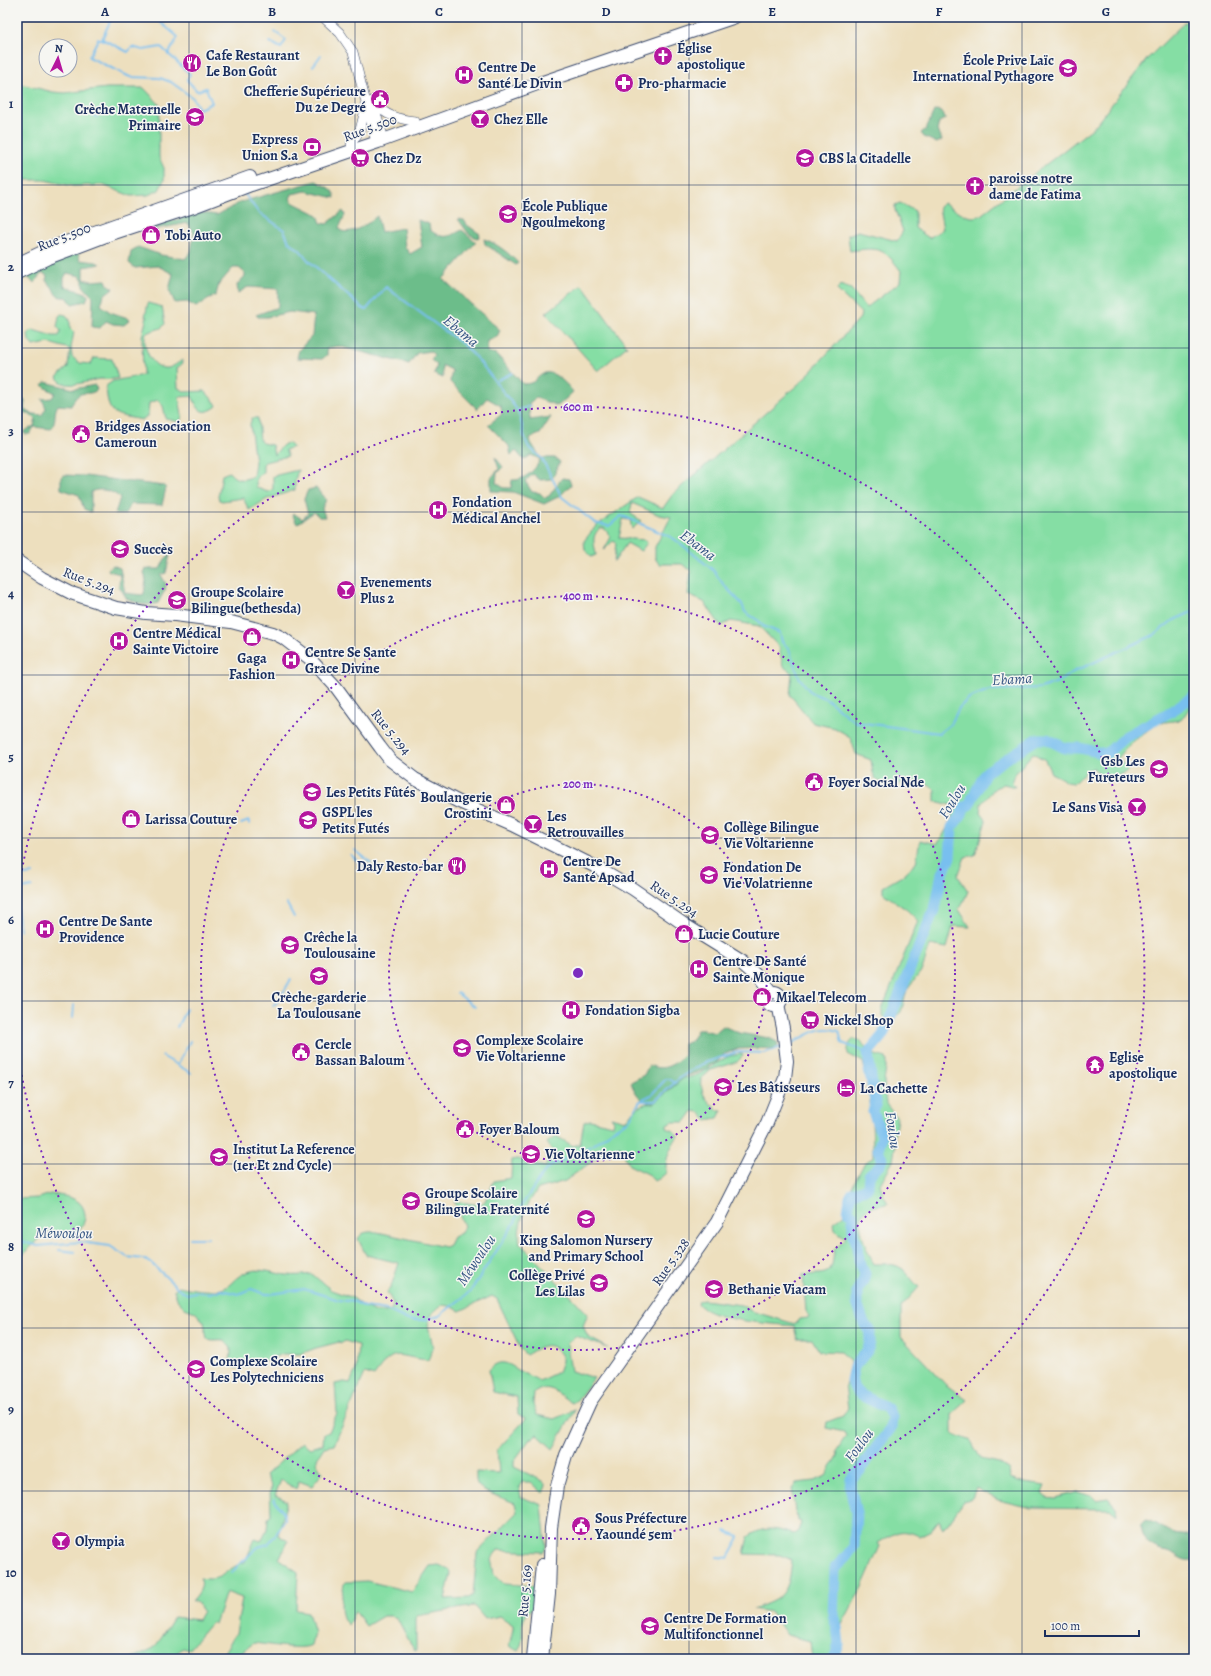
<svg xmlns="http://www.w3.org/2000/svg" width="1211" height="1676" font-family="Alegreya,serif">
<rect width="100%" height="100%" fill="#f6f6f2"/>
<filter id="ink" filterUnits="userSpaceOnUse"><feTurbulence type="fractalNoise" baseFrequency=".025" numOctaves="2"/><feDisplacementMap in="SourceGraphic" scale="8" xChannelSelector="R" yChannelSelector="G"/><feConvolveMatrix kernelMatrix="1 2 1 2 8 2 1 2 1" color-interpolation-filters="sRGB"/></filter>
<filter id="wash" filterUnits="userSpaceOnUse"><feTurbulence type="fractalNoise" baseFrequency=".012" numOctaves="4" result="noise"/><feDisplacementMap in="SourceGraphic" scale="16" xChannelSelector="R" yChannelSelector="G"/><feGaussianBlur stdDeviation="0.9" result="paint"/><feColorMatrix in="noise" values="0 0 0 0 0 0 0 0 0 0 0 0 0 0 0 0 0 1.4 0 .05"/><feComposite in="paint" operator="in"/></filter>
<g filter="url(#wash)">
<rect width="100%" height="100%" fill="#eddfbe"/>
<g fill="#85dea4" stroke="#508681">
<path d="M1190 17H1194V702L1181 720 1157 723 1130 744 1118 758 1128 770C1122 776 1114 775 1109 782H1106L1094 768 1087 770 1074 783 1066 782 1061 778 1051 773 1045 760 1033 753 1015 774 1012 783 1015 787 1004 784 995 788 981 804 980 813 986 821 975 855 965 857 958 876 968 891 961 907 958 908 970 927 953 926 947 948 930 945 922 970 907 990 901 1012 891 1020 882 1017V1009L918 921 907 910 883 893V887L902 876 916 863 920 840 937 844 941 839 952 819 951 805 935 801V790C920 777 911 780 893 786 873 780 874 781 871 760L856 754 851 739 847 735 835 728 813 723 790 695 792 673 783 666 779 647 759 626 731 621 721 626 704 602 688 595 691 571 682 564H659L655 558V547L671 517 659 515 632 503 630 513 641 521 632 529 630 520 623 519 619 538 646 540 647 543 641 551 627 543 614 562 616 543 613 541 604 550 611 537 604 528H600C590 537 595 545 596 555L591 557 585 550 584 541 596 526 638 497 663 508 673 494 802 381 860 318 861 313 837 290 840 285 851 289 866 308 900 282 901 271C883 247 879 247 850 251L848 235 858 231 897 241 903 231 895 210V205L900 203 915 211V228L929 238 943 229 939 207 944 203C955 209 969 222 981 215L1094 127 1148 58Z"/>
<polygon points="17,83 53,92 65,93 107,88 144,88 159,104 159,157 164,168 164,180 159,190 148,195 131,196 103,185 73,186 44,180 17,180"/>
<polygon points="582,285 627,346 598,371 546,313"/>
<path d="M148 303 162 307 165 324 161 328 146 333C141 346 152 370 168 368 173 367 178 363 182 360L183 363 177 368 178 388 186 392 205 391 217 405 216 407C201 417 198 409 192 396L179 397 182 416 180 422 166 419 163 406 158 400 149 403 148 415 142 420C114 414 108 418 106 386L113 381 143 375 142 336 147 317H145Z"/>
<path d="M61 314 66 315 70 320V328L74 332 71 348 72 357 80 363 91 364 94 358 112 359 118 378C111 380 106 379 99 379 88 381 63 391 57 377L68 367 70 349 49 343 33 346 29 341 28 333 33 330 53 336H59L61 331 57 327 59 316Z"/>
<path d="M252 418H258L260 441 262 443 272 445 274 455 283 445 289 443 293 447 285 450 288 456 265 462 263 464V472C255 477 255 479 257 488L268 492 273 489V476L298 470 295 480V490L267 499 249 510 243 498 222 501 219 500 218 497 222 475 229 472C236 481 243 481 253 476L255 462 250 424Z"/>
<path d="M855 1039 860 1041 872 1054 886 1058 887 1061 884 1082 886 1104 897 1118 894 1137 895 1148 893 1161 880 1184 883 1195 888 1203C882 1206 875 1205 869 1208 851 1217 867 1252 874 1264 882 1264 894 1263 901 1268 906 1271 913 1282 919 1287L901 1307V1337L945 1384 967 1400 952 1414V1433L971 1441 981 1459 999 1463 1009 1470 1010 1478 1025 1483 1045 1486 1042 1493 1047 1497 1056 1498 1078 1492 1091 1496 1095 1500 1108 1498 1116 1507 1117 1515 1110 1509 1031 1508 998 1500 976 1488 972 1498 964 1501 944 1529 939 1520 931 1530 919 1536C900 1527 895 1533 878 1543L880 1546 862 1587 839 1630 838 1646 841 1659H812L810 1641 787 1635 771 1612 752 1609C784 1599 789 1593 792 1560L780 1555 744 1554 748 1537C765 1525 775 1529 794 1534L798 1531 801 1523 795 1512 792 1488 796 1483 815 1481 826 1476 838 1456 837 1450 846 1436 844 1432 826 1428 827 1422 843 1416 848 1408 845 1385 850 1371V1360L841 1352 819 1351 812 1339H797L794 1326C769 1323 715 1322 698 1304L699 1301 704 1300 741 1305 751 1311 795 1324 797 1323 800 1319 808 1318 809 1315 806 1311 803 1275C828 1273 832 1277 834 1250L846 1238 835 1230 834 1222 845 1214 847 1196 865 1162 873 1158C873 1125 871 1094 863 1062L848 1054C847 1048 850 1040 855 1039Z"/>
<path d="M742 1054 743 1056 737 1062 711 1070 702 1078C700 1095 706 1099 717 1110H722L718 1118 706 1120 699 1112 693 1111 685 1122H672L667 1125V1128L674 1131 678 1136C670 1148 665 1158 666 1173L659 1179 654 1181 648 1174 629 1165 620 1146 602 1154 565 1181 538 1189C527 1204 516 1225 520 1243L588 1314 583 1326 588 1337 608 1348 575 1336 567 1344 571 1371 594 1378 577 1400 572 1403C559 1396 551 1381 534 1393L533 1404 537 1415 554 1419 575 1410 553 1449 537 1434 530 1439 514 1461V1467L543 1481 546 1486 543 1493 531 1482H522L519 1487 521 1497 542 1505 546 1547 543 1552 498 1550 491 1559 494 1574 504 1584 534 1586 538 1603C534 1607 527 1612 525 1617 519 1627 526 1641 518 1651L509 1646 513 1629V1625L500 1616 485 1619 474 1606 416 1616V1651L414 1650 397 1618 391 1616H383L366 1626 355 1611 348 1625C337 1614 342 1597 344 1584L346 1582 367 1581 412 1592 430 1566 439 1565 450 1570 451 1573 445 1599 469 1598 473 1595 477 1553 517 1512 515 1503 484 1491 483 1489C475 1486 476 1480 476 1472L499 1473 497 1450 526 1419 518 1414 517 1397 493 1392 489 1370C502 1355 512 1367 525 1374 529 1376 535 1378 539 1381L558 1372 562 1361V1356C550 1338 540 1347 526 1355L521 1350 497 1299 492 1296 460 1311 450 1306 442 1305 431 1314 428 1325 433 1348 428 1360C395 1357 396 1345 374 1376L365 1373 334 1445 324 1447 317 1458 318 1468 323 1472 312 1486 299 1481 296 1489 281 1480 275 1495 287 1501 278 1535 288 1541 279 1559 298 1572 296 1610 308 1612 314 1633 311 1645C303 1651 265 1644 254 1643L241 1652 244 1659H220L236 1633 242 1598 226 1592 215 1624 212 1622 188 1650 183 1648 169 1659H158V1657L146 1656 132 1658 154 1648 162 1637 174 1617 198 1620 203 1611 198 1603 192 1601C197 1595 205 1587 200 1578 224 1583 223 1569 245 1562L255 1539 261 1541 267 1529 268 1519 271 1514 270 1491 272 1487 266 1475 302 1442 310 1448 323 1444 324 1434 329 1432 337 1413 335 1384 344 1382 350 1383 356 1370 358 1345 345 1341 340 1344 339 1342 316 1348 300 1354H283L246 1367 235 1368 230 1365 231 1348 224 1340C218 1339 214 1341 207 1339L204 1322 195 1312 185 1308 178 1301 174 1290 179 1286C190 1289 219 1294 228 1286 236 1279 239 1274 251 1271 263 1268 276 1274 287 1275 295 1276 304 1275 312 1274L331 1290 353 1298 365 1307 375 1312H387L392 1309 393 1303 387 1292 391 1287 399 1263 366 1255 358 1239C362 1231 368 1232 377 1232L445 1247 449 1245 453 1237 461 1233 464 1226 454 1201 480 1205 485 1201 494 1181 511 1178 512 1160 518 1159 545 1167 553 1151 547 1143 556 1136 573 1146 580 1144 584 1122 590 1120 613 1125 614 1121 611 1117 625 1121 630 1114 642 1105 649 1103 682 1078C699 1078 713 1065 727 1057 731 1055 737 1055 742 1054Z"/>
<path d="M50 1194C65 1196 85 1197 85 1217 85 1220 82 1228 79 1231 73 1235 52 1232 45 1232L24 1254 17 1252V1199L39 1198Z"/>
</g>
<g fill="#6cbd8a" stroke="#447674">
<polygon points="937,110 943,113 945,119 939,122 937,131 942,140 937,143 924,137 921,133 926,129 934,111"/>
<path d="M316 181C323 185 335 189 335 198L306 191 292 194 290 199 294 203 318 215 321 223 327 224 343 211 345 215 339 228 341 231C355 234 367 224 377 216L381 232 403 228 405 247 410 254 422 247 418 220 429 224 430 230C443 240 449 237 462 230L476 242 443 279 500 330 497 337 487 341V352L496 354 523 384C537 384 535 377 545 373 554 370 569 386 573 392L558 406 536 398 529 403 530 420 551 417 540 434 530 438 531 443 541 458H555L560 462 552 479 540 480 533 474 525 481 532 492 540 493 545 498 549 496 562 478 569 479 571 485 560 496 544 504 513 492 491 491V478L499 469 495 457 503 467 497 473 496 483 504 488H511L512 480C524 481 537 469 540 459L531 455 524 460 516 451 511 455 509 446 488 425 502 414 501 406 487 398 477 409 450 382 452 370 442 365 443 378 434 374 437 365 431 360 434 355 430 351 417 353 409 364 338 346 327 348V355L322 359 297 358 299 350 312 336 314 315 290 312 267 317H258L256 315 278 307V289L248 287 238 293 237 285 245 276V273L239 268H233L219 284 216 295 196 307 187 302 175 303 169 290 173 274 158 266 135 268 129 263 131 251 138 247 161 255 185 259 191 252 194 233 188 223 151 230 145 226 150 223 176 220 196 212 217 215 241 202Z"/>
<polygon points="458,219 464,220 467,225 480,234 479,237 477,238 469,234"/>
<path d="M484 239C496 243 509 253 518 263L516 265 485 244Z"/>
<path d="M78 251 80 260 96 262 100 264 84 267V279L91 281 106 280 108 285 113 288 104 295 101 305 110 312 128 318 130 320 124 325 113 324 106 321 100 328 92 327 93 297 83 286V280L80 276 67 273 64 278V286L86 293 88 296 86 301 72 304 67 297C50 298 59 290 46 281L47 276 43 273 39 276 35 283 27 277 17 282V279Z"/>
<polygon points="17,297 22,302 17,327"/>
<path d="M45 382 74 389 95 385 97 390C86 398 80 386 71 406L58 405C53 412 57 422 51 429L34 427 30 434H25L23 432 34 426 36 419C31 414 24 411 17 413V399H23L25 401 24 410 33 414 42 415 46 408 42 399 52 398 55 393 46 388 43 385Z"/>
<path d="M64 475 85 476 164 486 166 488 162 505 131 504C125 514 128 515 115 514L120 498C114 491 99 487 91 492V512L84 509 79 495 61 489V477Z"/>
<polygon points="316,488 326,500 322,508 325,517 319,517 314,512 297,524 292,514 293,513 302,519 308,514 304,499 308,490"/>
<polygon points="170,555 166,573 161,575 166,584 165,590 158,603 152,605 141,604 127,599 119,586 120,574 109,571 108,569 112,565 120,568 125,593 141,595 144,594 146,580 144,572 146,569 160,569 165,559"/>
<path d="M723 1026 739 1033 769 1038 777 1042 778 1046 773 1049 758 1048 738 1049 724 1054 716 1063 709 1066 707 1069 686 1076 654 1103C642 1104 634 1092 631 1082L644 1075 649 1065C663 1072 674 1065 684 1055V1044L691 1041 697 1030H704L715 1033Z"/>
<path d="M1146 1520C1159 1522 1168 1535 1181 1535 1185 1536 1190 1534 1194 1533V1560C1184 1562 1179 1557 1171 1552 1167 1550 1163 1551 1159 1549 1147 1545 1139 1535 1141 1523Z"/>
</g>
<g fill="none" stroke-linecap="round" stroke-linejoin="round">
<g stroke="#78bfef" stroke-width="2">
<polyline points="139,17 143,20 146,17"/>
<polyline points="154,17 178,37 168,55"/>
<polyline points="102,39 128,52 132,47 143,50 161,47 190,74 187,80 197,91 206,88 212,103 199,109 193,98 171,82 160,78 130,77 89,57 98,39 102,39 112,17"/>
<polyline points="270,42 281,48 286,40 275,32"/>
<polyline points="313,66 321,55"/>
<polyline points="84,111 97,117"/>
<polyline points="244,193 258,212 284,230 289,242 300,250 308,260 362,308 366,310 386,287 465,346 479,361 515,407 520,416 524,436 528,446 542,459 562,497 595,523 609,526 621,516 625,517 671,537 680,543 713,570 723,584 742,604 745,612 759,621 763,626 780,633 782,642 789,649 799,677 808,689 812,693 827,699 845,714 856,722 939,733 951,724 959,708 969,698 989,690 1041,688 1058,682 1073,672 1154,635 1172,621 1194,611"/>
<polyline points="498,380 512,373"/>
<polyline points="519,410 531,406"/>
<polyline points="241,824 249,821 249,824"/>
<polyline points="355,850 371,863"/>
<polyline points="351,855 367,869"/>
<polyline points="17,876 33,874"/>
<polyline points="17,890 32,887"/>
<polyline points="17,891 19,900 17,902"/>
<polyline points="287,904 294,917"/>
<polyline points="17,908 20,931"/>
<polyline points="457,993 475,1007"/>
<polyline points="273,1006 279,1000 291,979"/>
<polyline points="73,1018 74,1005"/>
<polyline points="177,1027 186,1009"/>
<path d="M790 1044C808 1036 818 1024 839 1031L842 1043 868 1053"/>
<polyline points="162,1056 191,1073"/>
<polyline points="869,1061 864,1073 873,1094"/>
<polyline points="178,1064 190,1041"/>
<polyline points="643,1099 651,1095 666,1079 669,1079 674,1082"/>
<polyline points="190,1238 208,1238"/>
<polyline points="17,1240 38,1246 80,1242 110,1246 127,1257 143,1259 151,1263 179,1289 187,1294 195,1292 210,1293 221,1290 238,1294 251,1289 266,1294 271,1294 304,1289 339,1300 355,1302 365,1307 387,1310 408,1320 424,1320 439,1316 470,1292 515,1222 522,1205 544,1172 552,1165 591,1146 614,1129 629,1120 640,1101 655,1101 681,1077 697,1067 707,1062 737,1052 764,1053 782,1047"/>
<polyline points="59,1250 75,1252"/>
<polyline points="247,1557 258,1547 268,1544 279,1530 285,1519 284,1514 274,1499"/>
<polyline points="717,1557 728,1558 739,1538 739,1536 725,1531"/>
<polyline points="232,1573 239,1564 247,1558"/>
</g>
<polyline stroke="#78bfef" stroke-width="11" points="834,1659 839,1644 837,1627 833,1616 835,1568 846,1557 854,1546 856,1513 850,1487 851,1479 860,1471 866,1461 891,1428 892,1417 887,1408 861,1395 855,1389 851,1380 854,1367 867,1351 870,1343 870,1330 864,1324 857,1303 857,1291 863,1281 865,1274 860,1265 856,1241 853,1235 853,1217 852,1214 848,1212 850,1197 852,1193 863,1190 868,1187 869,1175 880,1165 882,1158 878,1150 882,1136 873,1112 876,1101 873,1094 868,1053 883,1035 936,905 941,878 950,857 952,827 962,814 964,807 969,805 986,772 1037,739 1047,739 1065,748 1080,748 1106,754 1126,736 1170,712 1194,696"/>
</g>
</g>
<g filter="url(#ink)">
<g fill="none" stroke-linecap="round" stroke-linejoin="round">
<g stroke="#3a496c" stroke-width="10">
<g id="minor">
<polyline points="323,17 340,33 353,52 376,142"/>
<polyline points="372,101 384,139"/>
<path d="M374 103C386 116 398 119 415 121"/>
<polyline points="351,144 360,130 366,106"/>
</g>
</g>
<g stroke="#3a496c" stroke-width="14">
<g id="major">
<polyline points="17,264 55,246 250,177"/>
<polyline points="17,273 48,258 114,233 196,206 251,185 378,142 540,83 735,17"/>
<polyline points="17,561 42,578 71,593 116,608 146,613 175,615 231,622 273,633 283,638 309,658 336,687 380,747 390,760 415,779 457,801 512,825 594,866 633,889 685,925 743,961 758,974 772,992"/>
<circle cx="774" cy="999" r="7"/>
<polyline points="533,1659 542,1565"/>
<polyline points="542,1659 549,1594 551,1528 557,1486 566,1455 590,1402 717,1222 767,1123 785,1078 787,1061 783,1028 778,1004"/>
</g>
</g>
<use href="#minor" stroke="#fff" stroke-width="9"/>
<use href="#major" stroke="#fff" stroke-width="12"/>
</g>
</g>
<path fill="none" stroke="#1b2f5e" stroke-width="1" stroke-opacity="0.55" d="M189 17V1659M355 17V1659M522 17V1659M689 17V1659M856 17V1659M1022 17V1659M17 185H1194M17 348H1194M17 512H1194M17 675H1194M17 838H1194M17 1001H1194M17 1164H1194M17 1328H1194M17 1491H1194"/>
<g fill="none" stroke="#7b2cbf" stroke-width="2" stroke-dasharray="2 4">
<circle cx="578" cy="973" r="189"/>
<circle cx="578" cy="973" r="377"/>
<path d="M18 894A566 566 0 1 1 18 1052"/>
</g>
<defs>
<g id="church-disc" transform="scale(1)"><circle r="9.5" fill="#b5179e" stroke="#f6f6f2"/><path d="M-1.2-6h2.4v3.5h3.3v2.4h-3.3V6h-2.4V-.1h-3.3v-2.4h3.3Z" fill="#fff"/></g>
<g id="restaurant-disc" transform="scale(1)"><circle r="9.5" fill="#b5179e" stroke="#f6f6f2"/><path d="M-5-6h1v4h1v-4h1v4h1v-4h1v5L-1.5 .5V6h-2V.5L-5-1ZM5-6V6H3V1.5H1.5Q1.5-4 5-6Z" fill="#fff"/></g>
<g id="school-disc" transform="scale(1)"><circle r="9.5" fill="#b5179e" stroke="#f6f6f2"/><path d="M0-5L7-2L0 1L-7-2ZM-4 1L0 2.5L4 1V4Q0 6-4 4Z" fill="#fff"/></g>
<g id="hospital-disc" transform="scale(1)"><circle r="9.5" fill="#b5179e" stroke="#f6f6f2"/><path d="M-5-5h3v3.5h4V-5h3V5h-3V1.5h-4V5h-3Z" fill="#fff"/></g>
<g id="pharmacy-disc" transform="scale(1)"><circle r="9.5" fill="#b5179e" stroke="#f6f6f2"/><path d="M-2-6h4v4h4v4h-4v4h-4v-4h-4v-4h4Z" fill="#fff"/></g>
<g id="civic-disc" transform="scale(1)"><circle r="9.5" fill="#b5179e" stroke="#f6f6f2"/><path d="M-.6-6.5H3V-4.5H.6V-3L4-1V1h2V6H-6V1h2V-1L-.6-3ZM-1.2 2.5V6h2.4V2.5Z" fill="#fff"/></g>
<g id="bar-disc" transform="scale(1)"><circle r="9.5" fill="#b5179e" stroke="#f6f6f2"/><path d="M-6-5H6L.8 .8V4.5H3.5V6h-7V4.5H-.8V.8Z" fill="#fff"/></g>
<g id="bank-disc" transform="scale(1)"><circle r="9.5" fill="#b5179e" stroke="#f6f6f2"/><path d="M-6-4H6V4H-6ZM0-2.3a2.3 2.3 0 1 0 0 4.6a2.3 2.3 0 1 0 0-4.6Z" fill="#fff"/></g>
<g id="supermarket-disc" transform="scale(1)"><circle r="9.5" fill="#b5179e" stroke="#f6f6f2"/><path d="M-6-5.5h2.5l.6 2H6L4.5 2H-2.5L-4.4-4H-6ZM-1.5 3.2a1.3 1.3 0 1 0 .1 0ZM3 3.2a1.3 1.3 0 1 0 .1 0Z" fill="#fff"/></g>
<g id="shop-disc" transform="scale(1)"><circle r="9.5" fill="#b5179e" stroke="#f6f6f2"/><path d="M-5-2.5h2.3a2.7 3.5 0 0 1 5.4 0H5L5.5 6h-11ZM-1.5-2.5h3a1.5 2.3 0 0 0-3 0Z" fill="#fff"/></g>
<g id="temple-disc" transform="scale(1)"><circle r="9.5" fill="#b5179e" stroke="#f6f6f2"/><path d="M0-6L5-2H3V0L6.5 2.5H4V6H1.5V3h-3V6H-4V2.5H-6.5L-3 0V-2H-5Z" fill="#fff"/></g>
<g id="hotel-disc" transform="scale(1)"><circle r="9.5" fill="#b5179e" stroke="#f6f6f2"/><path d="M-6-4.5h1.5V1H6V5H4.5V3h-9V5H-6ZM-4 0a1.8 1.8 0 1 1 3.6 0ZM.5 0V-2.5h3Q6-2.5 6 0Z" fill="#fff"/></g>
<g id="university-disc" transform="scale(1)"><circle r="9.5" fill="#b5179e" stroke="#f6f6f2"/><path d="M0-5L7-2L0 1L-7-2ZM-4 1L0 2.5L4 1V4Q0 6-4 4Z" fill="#fff"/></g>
</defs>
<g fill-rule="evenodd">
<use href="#church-disc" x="663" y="56"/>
<use href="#restaurant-disc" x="192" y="63"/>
<use href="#school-disc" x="1068" y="68"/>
<use href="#hospital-disc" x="464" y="75"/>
<use href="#pharmacy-disc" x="624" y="83"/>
<use href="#civic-disc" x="380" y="99"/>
<use href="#school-disc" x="195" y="117"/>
<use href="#bar-disc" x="480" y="119"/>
<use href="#bank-disc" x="312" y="147"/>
<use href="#supermarket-disc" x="360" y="158"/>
<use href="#school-disc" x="805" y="158"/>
<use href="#church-disc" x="975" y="186"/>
<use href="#school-disc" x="508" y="214"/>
<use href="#shop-disc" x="151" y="235"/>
<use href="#civic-disc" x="81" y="434"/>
<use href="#hospital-disc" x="438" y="510"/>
<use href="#school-disc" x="120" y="549"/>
<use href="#bar-disc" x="346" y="590"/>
<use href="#school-disc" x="177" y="600"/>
<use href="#shop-disc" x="252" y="637"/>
<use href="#hospital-disc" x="119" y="641"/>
<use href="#hospital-disc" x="291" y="660"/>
<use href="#school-disc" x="1159" y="769"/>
<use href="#civic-disc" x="814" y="782"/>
<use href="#school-disc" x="312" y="792"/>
<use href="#shop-disc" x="506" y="805"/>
<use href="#bar-disc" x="1137" y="807"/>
<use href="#shop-disc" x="131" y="819"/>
<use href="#school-disc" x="308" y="820"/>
<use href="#bar-disc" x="533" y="824"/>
<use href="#school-disc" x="710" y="835"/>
<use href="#restaurant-disc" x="457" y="866"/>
<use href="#hospital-disc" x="549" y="869"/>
<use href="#school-disc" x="709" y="875"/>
<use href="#hospital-disc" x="45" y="929"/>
<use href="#shop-disc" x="684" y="934"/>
<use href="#school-disc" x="290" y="945"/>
<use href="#hospital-disc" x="699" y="969"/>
<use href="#school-disc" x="319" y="976"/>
<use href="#shop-disc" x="762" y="997"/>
<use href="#hospital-disc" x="571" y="1010"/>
<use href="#supermarket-disc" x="810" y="1020"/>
<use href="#school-disc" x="462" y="1048"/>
<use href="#civic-disc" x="301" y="1052"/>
<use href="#temple-disc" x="1095" y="1065"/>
<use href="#school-disc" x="723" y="1087"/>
<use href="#hotel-disc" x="846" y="1088"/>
<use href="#civic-disc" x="465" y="1129"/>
<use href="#school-disc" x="531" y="1154"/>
<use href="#school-disc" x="219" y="1157"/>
<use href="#school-disc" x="411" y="1201"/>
<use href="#school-disc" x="586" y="1219"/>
<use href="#school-disc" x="599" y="1283"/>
<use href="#school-disc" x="714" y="1289"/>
<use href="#school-disc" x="196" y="1369"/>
<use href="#civic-disc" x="581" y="1526"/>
<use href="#bar-disc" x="61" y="1541"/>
<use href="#university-disc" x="650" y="1626"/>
</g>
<g text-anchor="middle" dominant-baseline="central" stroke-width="3" stroke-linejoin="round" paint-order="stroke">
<g font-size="14" font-weight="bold" fill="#1b2f5e" stroke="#f6f6f2" text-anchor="start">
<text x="677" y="48">Église<tspan x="677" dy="16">apostolique</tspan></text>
<text x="206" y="55">Cafe Restaurant<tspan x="206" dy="16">Le Bon Goût</tspan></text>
<text x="1054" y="60" text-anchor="end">École Prive Laïc<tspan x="1054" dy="16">International Pythagore</tspan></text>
<text x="478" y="67">Centre De<tspan x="478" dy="16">Santé Le Divin</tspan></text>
<text x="638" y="83">Pro-pharmacie</text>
<text x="366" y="91" text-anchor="end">Chefferie Supérieure<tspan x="366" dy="16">Du 2e Degré</tspan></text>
<text x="181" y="109" text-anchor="end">Crèche Maternelle<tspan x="181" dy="16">Primaire</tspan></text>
<text x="494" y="119">Chez Elle</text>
<text x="298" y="139" text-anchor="end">Express<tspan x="298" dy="16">Union S.a</tspan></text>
<text x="374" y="158">Chez Dz</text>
<text x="819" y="158">CBS la Citadelle</text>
<text x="989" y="178">paroisse notre<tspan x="989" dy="16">dame de Fatima</tspan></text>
<text x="522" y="206">École Publique<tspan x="522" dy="16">Ngoulmekong</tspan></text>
<text x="165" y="235">Tobi Auto</text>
<text x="95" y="426">Bridges Association<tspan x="95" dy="16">Cameroun</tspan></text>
<text x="452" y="502">Fondation<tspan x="452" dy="16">Médical Anchel</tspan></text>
<text x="134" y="549">Succès</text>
<text x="360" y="582">Evenements<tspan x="360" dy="16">Plus 2</tspan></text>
<text x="191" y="592">Groupe Scolaire<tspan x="191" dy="16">Bilingue(bethesda)</tspan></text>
<text x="133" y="633">Centre Médical<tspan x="133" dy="16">Sainte Victoire</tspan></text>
<text x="305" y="652">Centre Se Sante<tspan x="305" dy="16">Grace Divine</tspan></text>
<text x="252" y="658" text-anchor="middle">Gaga<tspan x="252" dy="16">Fashion</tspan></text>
<text x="1145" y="761" text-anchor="end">Gsb Les<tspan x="1145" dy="16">Fureteurs</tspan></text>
<text x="828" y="782">Foyer Social Nde</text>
<text x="326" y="792">Les Petits Fûtés</text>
<text x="492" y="797" text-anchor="end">Boulangerie<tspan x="492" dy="16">Crostini</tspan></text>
<text x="1123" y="807" text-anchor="end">Le Sans Visa</text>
<text x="322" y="812">GSPL les<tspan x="322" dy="16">Petits Futés</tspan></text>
<text x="547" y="816">Les<tspan x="547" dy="16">Retrouvailles</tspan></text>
<text x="145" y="819">Larissa Couture</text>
<text x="724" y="827">Collège Bilingue<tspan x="724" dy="16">Vie Voltarienne</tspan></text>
<text x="563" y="861">Centre De<tspan x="563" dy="16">Santé Apsad</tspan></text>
<text x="443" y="866" text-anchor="end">Daly Resto-bar</text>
<text x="723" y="867">Fondation De<tspan x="723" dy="16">Vie Volatrienne</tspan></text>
<text x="59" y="921">Centre De Sante<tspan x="59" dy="16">Providence</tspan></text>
<text x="698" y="934">Lucie Couture</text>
<text x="304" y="937">Crêche la<tspan x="304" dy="16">Toulousaine</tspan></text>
<text x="713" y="961">Centre De Santé<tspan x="713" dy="16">Sainte Monique</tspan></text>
<text x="319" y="997" text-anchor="middle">Crèche-garderie<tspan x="319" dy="16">La Toulousane</tspan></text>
<text x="776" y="997">Mikael Telecom</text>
<text x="585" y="1010">Fondation Sigba</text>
<text x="824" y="1020">Nickel Shop</text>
<text x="476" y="1040">Complexe Scolaire<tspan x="476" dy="16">Vie Voltarienne</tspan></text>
<text x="315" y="1044">Cercle<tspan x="315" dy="16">Bassan Baloum</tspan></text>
<text x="1109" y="1057">Eglise<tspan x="1109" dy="16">apostolique</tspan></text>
<text x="737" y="1087">Les Bâtisseurs</text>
<text x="860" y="1088">La Cachette</text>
<text x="479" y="1129">Foyer Baloum</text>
<text x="233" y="1149">Institut La Reference<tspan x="233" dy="16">(1er Et 2nd Cycle)</tspan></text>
<text x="545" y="1154">Vie Voltarienne</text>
<text x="425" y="1193">Groupe Scolaire<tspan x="425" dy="16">Bilingue la Fraternité</tspan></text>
<text x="586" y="1240" text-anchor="middle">King Salomon Nursery<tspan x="586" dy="16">and Primary School</tspan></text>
<text x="585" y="1275" text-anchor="end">Collège Privé<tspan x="585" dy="16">Les Lilas</tspan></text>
<text x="728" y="1289">Bethanie Viacam</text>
<text x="210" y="1361">Complexe Scolaire<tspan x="210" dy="16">Les Polytechniciens</tspan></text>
<text x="595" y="1518">Sous Préfecture<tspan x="595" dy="16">Yaoundé 5em</tspan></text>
<text x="75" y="1541">Olympia</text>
<text x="664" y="1618">Centre De Formation<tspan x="664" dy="16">Multifonctionnel</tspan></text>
</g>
<g font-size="14" fill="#1b2f5e" stroke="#f6f6f2">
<text transform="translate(370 128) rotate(-20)">Rue 5.500</text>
<text transform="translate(64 237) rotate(-21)">Rue 5.500</text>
<text transform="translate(89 581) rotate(21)">Rue 5.294</text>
<text transform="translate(391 732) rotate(51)">Rue 5.294</text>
<text transform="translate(674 899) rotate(34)">Rue 5.294</text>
<text transform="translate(671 1262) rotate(-55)">Rue 5.328</text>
<text transform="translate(525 1591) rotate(-85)">Rue 5.169</text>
</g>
<g font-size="15" font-style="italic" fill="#325382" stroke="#f6f6f2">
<text transform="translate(461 331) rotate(40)">Ebama</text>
<text transform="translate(698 545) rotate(37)">Ebama</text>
<text transform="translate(1012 679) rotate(-3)">Ebama</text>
<text transform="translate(952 801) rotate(-58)">Foulou</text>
<text transform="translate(893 1130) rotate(82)">Foulou</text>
<text transform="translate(64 1233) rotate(1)">Méwoulou</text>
<text transform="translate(476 1260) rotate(-56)">Méwoulou</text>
<text transform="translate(859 1445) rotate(-53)">Foulou</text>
</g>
</g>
<circle cx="578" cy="973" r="6" fill="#7b2cbf" stroke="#f6f6f2" stroke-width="2"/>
<g font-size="12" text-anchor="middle" font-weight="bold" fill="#7b2cbf" stroke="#f6f6f2" stroke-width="3" stroke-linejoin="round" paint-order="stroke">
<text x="578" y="411">600 m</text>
<text x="578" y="600">400 m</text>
<text x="578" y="788">200 m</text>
</g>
<rect width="1211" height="1676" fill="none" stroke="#f6f6f2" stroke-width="44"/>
<g transform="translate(58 58) rotate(5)"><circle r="19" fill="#f6f6f2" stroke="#9ea6b7"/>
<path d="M0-3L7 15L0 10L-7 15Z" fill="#b5179e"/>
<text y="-6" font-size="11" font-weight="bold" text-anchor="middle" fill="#1b2f5e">N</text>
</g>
<path d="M1045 1630v6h94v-6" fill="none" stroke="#1b2f5e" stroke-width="2"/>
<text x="1051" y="1630" font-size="12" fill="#1b2f5e" stroke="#f6f6f2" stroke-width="3" paint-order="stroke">100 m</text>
<rect x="22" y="22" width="1167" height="1632" fill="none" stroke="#1b2f5e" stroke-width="1.5"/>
<g font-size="13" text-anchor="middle" font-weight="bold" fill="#1b2f5e">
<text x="105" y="16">A</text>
<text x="272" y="16">B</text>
<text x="439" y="16">C</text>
<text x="606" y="16">D</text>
<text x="772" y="16">E</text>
<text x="939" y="16">F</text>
<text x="1106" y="16">G</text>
<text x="11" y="108">1</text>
<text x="11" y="271">2</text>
<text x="11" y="435">3</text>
<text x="11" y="598">4</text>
<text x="11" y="761">5</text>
<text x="11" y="924">6</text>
<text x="11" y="1087">7</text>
<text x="11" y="1251">8</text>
<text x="11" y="1414">9</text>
<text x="11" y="1577">10</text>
</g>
</svg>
